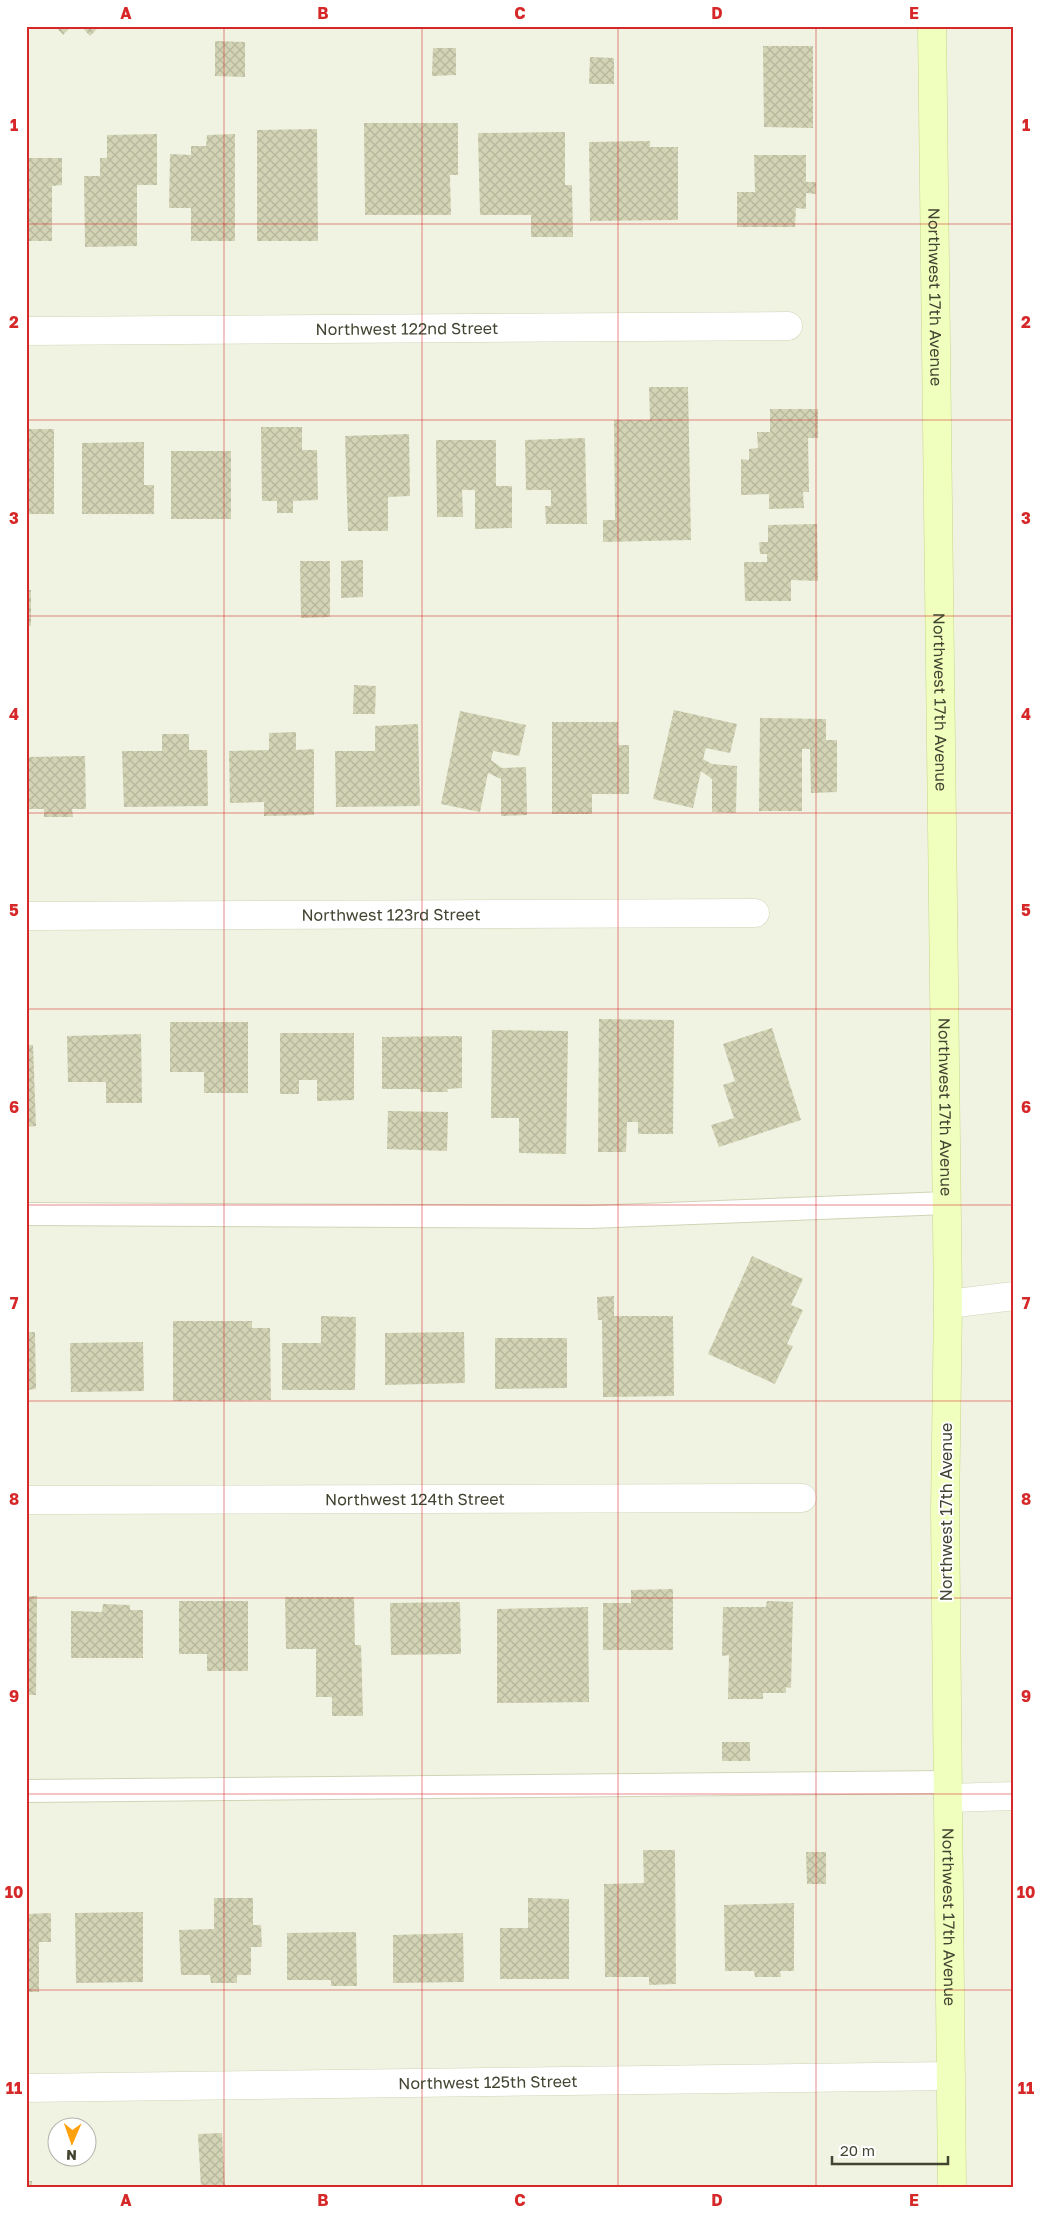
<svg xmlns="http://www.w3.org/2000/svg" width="1040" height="2214" font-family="'Golos Text',sans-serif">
<defs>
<pattern id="building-cross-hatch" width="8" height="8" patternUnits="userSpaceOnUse" patternTransform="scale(1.25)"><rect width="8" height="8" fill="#d3d4b5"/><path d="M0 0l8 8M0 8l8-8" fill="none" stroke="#b6b79c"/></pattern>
</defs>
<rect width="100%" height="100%" fill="#f0f3e1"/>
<g fill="url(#building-cross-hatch)">
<polygon points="55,26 72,26 63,35"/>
<polygon points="81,26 100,26 90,36"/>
<polygon points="215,41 245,42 245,77 215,76"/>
<polygon points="763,46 813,46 813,128 764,127"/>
<polygon points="433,48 456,48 456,75 432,76"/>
<polygon points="590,57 614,58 614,84 589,84"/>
<polygon points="364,123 458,123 458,175 450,175 451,215 365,215"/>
<polygon points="317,129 318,241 257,241 257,130"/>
<polygon points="565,132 565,185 572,185 573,237 531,237 531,215 480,215 478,133"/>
<polygon points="157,134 157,185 137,185 137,246 85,247 84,176 100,176 100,158 107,158 107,135"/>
<polygon points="235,134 235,241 191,241 191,208 169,208 170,154 191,155 191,146 206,146 207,135"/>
<polygon points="650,141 650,147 678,147 678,220 590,221 589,142"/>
<polygon points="754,155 806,155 806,182 816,182 816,194 806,193 806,209 796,208 795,227 737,227 737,192 755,192"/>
<polygon points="26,158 62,158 62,185 52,186 52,241 26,241"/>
<polygon points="649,387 688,387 691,540 603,542 603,520 615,520 614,420 650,420"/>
<polygon points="770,409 818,409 818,438 808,438 809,492 803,492 804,508 769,509 769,494 741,495 741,459 749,460 749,449 758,448 757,432 770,432"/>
<polygon points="261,427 302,427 302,450 317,450 318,500 293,501 293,513 277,513 277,501 262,501"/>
<rect x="26" y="429" width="28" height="85"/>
<polygon points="409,434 410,496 388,497 388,531 348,531 345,436"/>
<polygon points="585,438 587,524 546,524 545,506 551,506 551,490 526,490 525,440"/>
<polygon points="436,440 496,440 496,486 512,486 512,528 475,529 475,490 462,490 463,517 437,517"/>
<polygon points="144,442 144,485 154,485 154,514 82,514 82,443"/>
<rect x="171" y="451" width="60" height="68"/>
<polygon points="817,524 818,581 791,580 791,601 745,601 744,562 767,562 767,554 760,554 759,542 768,542 768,525"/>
<polygon points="363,560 363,597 341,598 341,561"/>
<polygon points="300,561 330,561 330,617 301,618"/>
<rect x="26" y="590" width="5" height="36"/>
<polygon points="354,685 376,686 375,714 353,714"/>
<polygon points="674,710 737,724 730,753 706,748 703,759 712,764 737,766 736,813 712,812 712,779 701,771 693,808 653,799"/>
<polygon points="460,711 526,725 519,756 493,751 491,760 502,768 526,767 527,815 501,816 501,779 488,773 480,812 441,804"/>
<polygon points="760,718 826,719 826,740 837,740 837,792 811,793 810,749 802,749 802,811 759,811"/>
<polygon points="552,722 618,722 618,745 629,745 629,794 592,794 592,814 552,814"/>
<polygon points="418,724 420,806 336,807 335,751 375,751 375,726"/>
<polygon points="296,732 296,750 314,749 314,815 264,816 264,802 230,803 229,751 269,750 269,733"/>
<polygon points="162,734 189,734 189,750 207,750 208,806 124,807 122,751 162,751"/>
<polygon points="85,756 86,809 72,809 73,817 44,817 44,809 26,809 26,757"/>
<polygon points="599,1019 674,1020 673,1134 638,1134 638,1122 627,1122 626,1152 598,1152"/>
<polygon points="170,1022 248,1022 248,1093 204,1093 204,1072 170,1072"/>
<polygon points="772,1028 801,1120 719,1147 711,1125 734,1118 723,1085 735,1081 723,1044"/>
<polygon points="492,1030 568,1031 566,1154 519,1153 519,1118 491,1118"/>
<polygon points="280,1033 354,1033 354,1100 317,1101 317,1080 299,1080 299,1094 280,1094"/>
<polygon points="141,1034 142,1103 106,1103 106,1082 68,1082 67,1036"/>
<polygon points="462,1036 462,1088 447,1089 448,1092 421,1092 420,1089 382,1089 382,1037"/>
<polygon points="26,1045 33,1045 36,1126 26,1127"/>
<polygon points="388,1111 448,1112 447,1151 387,1149"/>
<polygon points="752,1256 803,1279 791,1305 803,1310 787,1344 793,1346 775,1384 708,1354"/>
<polygon points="614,1296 614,1316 673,1316 674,1396 603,1397 602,1320 598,1320 597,1297"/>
<polygon points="321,1316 356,1317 355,1390 282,1390 282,1343 321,1343"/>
<polygon points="173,1321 252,1321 252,1328 270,1328 271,1400 173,1401"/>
<polygon points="26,1332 35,1332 36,1389 26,1390"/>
<polygon points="464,1332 465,1383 385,1385 385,1333"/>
<polygon points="495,1338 567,1338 567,1388 495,1389"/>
<polygon points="143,1342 144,1391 71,1392 70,1343"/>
<polygon points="673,1589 673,1650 603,1650 603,1603 631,1603 631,1590"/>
<polygon points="26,1596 37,1596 36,1695 26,1695"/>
<polygon points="285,1597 354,1597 355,1645 361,1645 363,1716 332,1716 332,1697 316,1697 316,1649 286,1649"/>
<polygon points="179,1601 248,1601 248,1671 207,1671 207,1654 179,1654"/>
<polygon points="767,1601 793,1602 791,1688 786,1687 786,1693 763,1693 763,1699 728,1699 729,1655 722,1656 723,1607 766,1607"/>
<polygon points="460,1602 461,1654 391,1655 390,1603"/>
<polygon points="103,1604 130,1605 130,1610 143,1610 143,1658 71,1658 71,1611 102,1612"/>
<polygon points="588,1607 589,1702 497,1703 497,1609"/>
<rect x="722" y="1742" width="28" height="19"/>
<polygon points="643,1850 675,1850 676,1984 649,1985 649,1977 605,1977 604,1884 644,1883"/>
<polygon points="806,1852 826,1852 826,1884 807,1884"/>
<polygon points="214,1898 253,1898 253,1925 261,1925 262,1947 251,1947 251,1975 237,1975 237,1983 211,1983 210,1975 181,1975 179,1930 214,1929"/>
<polygon points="528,1898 569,1899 569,1979 500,1979 500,1928 528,1928"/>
<polygon points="794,1903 794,1971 780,1971 781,1977 755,1977 754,1971 725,1971 724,1905"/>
<polygon points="143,1912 143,1982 76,1983 75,1913"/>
<polygon points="51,1913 51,1942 39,1942 39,1992 26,1992 26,1914"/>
<polygon points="356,1932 357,1986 331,1986 331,1980 287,1980 287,1933"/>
<polygon points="463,1933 464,1982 393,1983 393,1935"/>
<polygon points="222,2133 225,2188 201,2188 198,2134"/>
<rect x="26" y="2181" width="6" height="7"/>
</g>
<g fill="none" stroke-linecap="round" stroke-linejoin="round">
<g stroke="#d0d4b7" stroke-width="24">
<g id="lane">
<polyline points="26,1214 590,1217 946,1203"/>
<polyline points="26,1791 948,1782"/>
</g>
</g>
<g stroke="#d0d4b7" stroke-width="29">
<g id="street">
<path id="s1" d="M26 331 788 326"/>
<path id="s2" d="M26 916 755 913"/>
<polyline points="948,1304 1014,1296"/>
<path id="s3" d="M26 1500 802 1498"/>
<polyline points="948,1798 1014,1796"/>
<path id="s4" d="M26 2088 951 2076"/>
</g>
</g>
<g stroke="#c6d489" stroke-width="29">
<g id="secondary">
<path id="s5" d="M932 26 948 1304 945 1510 952 2188"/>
</g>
</g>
<use href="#lane" stroke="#fff" stroke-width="22"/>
<use href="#street" stroke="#fff" stroke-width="28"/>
<use href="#secondary" stroke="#f1ffbe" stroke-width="28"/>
</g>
<path fill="none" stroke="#d62828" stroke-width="1" stroke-opacity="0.55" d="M224 26V2188M422 26V2188M618 26V2188M816 26V2188M26 224H1014M26 420H1014M26 616H1014M26 813H1014M26 1009H1014M26 1205H1014M26 1401H1014M26 1598H1014M26 1794H1014M26 1990H1014"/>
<g text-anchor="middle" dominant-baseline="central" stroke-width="4" stroke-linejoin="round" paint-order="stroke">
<g font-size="16" fill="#434431" stroke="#fff">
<text stroke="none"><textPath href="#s5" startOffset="271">Northwest 17th Avenue</textPath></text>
<text stroke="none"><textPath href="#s1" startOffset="381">Northwest 122nd Street</textPath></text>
<text stroke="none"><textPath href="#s5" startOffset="676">Northwest 17th Avenue</textPath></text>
<text stroke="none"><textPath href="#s2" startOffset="365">Northwest 123rd Street</textPath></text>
<text stroke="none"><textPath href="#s5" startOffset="1081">Northwest 17th Avenue</textPath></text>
<text stroke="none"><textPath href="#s3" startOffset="389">Northwest 124th Street</textPath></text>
<text transform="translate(946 1512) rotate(-90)">Northwest 17th Avenue</text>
<text stroke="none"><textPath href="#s5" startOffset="1891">Northwest 17th Avenue</textPath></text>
<text stroke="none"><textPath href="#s4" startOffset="462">Northwest 125th Street</textPath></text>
</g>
</g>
<rect width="1040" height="2214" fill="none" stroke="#ffffff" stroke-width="55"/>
<g transform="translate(72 2142) rotate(182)"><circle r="24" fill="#ffffff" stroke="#b4b4ad"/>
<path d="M0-4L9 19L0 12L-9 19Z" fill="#ffa10b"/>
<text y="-8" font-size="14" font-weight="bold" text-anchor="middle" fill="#434431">N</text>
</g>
<path d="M832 2156v8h116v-8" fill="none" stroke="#434431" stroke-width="2.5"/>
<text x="840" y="2156" font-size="15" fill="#434431" stroke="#ffffff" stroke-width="4" paint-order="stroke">20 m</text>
<rect x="28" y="28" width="984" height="2158" fill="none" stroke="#d62828" stroke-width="2"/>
<g font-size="16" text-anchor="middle" font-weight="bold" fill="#d62828">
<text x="126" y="19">A</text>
<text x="323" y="19">B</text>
<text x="520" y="19">C</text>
<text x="717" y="19">D</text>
<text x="914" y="19">E</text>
<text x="14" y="131">1</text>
<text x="1026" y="131">1</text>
<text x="14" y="328">2</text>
<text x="1026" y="328">2</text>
<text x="14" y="524">3</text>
<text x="1026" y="524">3</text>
<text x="14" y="720">4</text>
<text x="1026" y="720">4</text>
<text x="14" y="916">5</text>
<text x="1026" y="916">5</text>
<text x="14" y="1113">6</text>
<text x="1026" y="1113">6</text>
<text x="14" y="1309">7</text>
<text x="1026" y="1309">7</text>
<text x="14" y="1505">8</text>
<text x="1026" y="1505">8</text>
<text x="14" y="1702">9</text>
<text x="1026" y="1702">9</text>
<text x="14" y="1898">10</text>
<text x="1026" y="1898">10</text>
<text x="14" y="2094">11</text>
<text x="1026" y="2094">11</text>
<text x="126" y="2206">A</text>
<text x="323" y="2206">B</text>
<text x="520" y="2206">C</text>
<text x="717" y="2206">D</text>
<text x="914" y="2206">E</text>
</g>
</svg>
